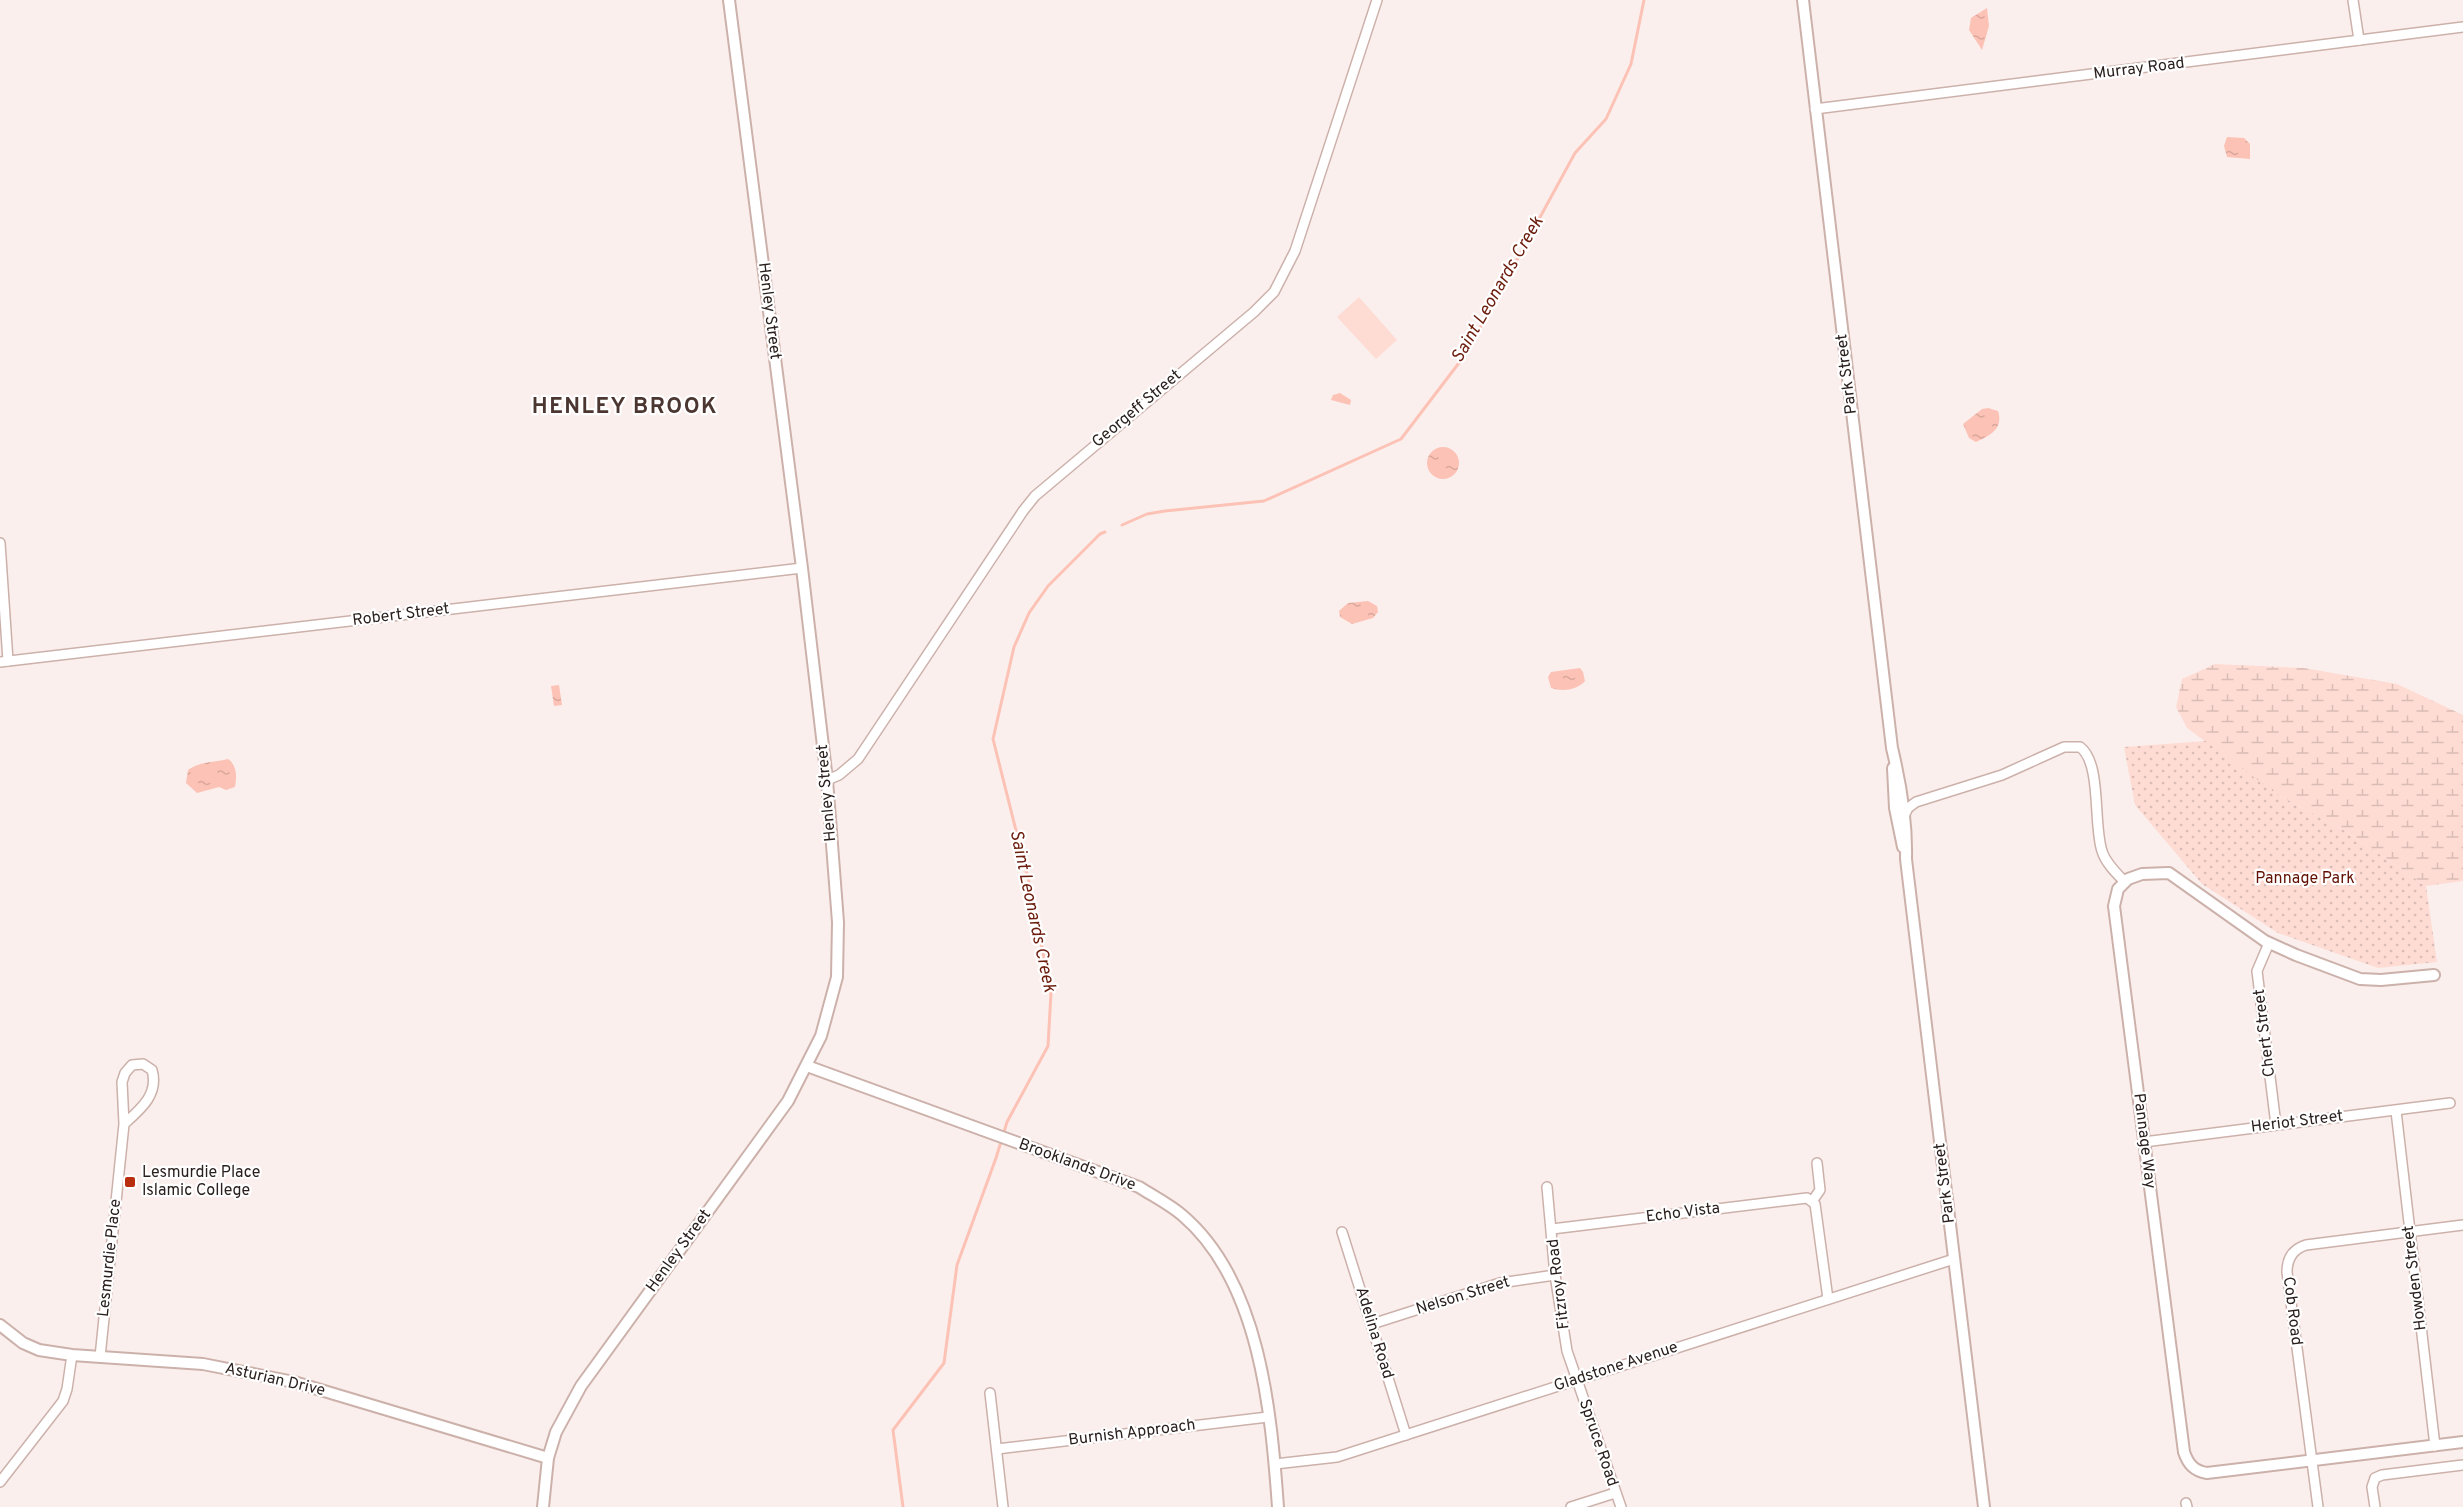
<svg xmlns="http://www.w3.org/2000/svg" width="2463" height="1507" font-family="Overpass,sans-serif">
<defs>
<pattern id="wetland-marsh" width="20" height="14" patternUnits="userSpaceOnUse" patternTransform="scale(1.5)"><rect width="20" height="14" fill="#fedcd4"/><path d="M1 5h8M5 5V1M11 12h8M15 12V8" fill="none" stroke="#dabcb6"/></pattern>
<pattern id="park-dots" width="8" height="8" patternUnits="userSpaceOnUse" patternTransform="scale(1.5)"><rect width="8" height="8" fill="#fedcd4"/><path d="M2 2h.1M6 6h.1" fill="none" stroke="#dabcb6" stroke-width="1.8" stroke-linecap="round"/></pattern>
<pattern id="water-ripples" width="26" height="14" patternUnits="userSpaceOnUse" patternTransform="scale(1.5)"><rect width="26" height="14" fill="#fcc2b5"/><path d="M2 4q2-2 4 0t4 0M15 11q2-2 4 0t4 0" fill="none" stroke="#d8a69b"/></pattern>
</defs>
<rect width="100%" height="100%" fill="#fbefed"/>
<polygon fill="url(#wetland-marsh)" points="2215,664 2304,668 2397,684 2463,715 2463,881 2426,886 2345,831 2276,794 2187,728 2176,707 2182,679"/>
<polygon fill="url(#park-dots)" points="2206,741 2276,794 2345,831 2426,886 2437,962 2378,968 2278,933 2202,884 2135,805 2124,747"/>
<polygon fill="#fedcd4" points="1359,297 1397,340 1376,359 1337,317"/>
<g fill="url(#water-ripples)">
<polygon points="1987,8 1989,26 1982,50 1969,30 1971,18"/>
<polygon points="2227,137 2244,138 2250,144 2250,159 2227,157 2224,146"/>
<polygon points="1340,393 1351,400 1350,405 1331,400 1333,395"/>
<path d="M1988 408 1998 411C2004 429 1989 436 1976 442L1969 438 1963 424 1982 409Z"/>
<circle cx="1443" cy="463" r="16"/>
<polygon points="1368,601 1377,606 1378,612 1373,618 1352,624 1340,617 1339,611 1348,603"/>
<path d="M1580 668 1583 672 1585 681C1577 690 1562 692 1551 688L1548 677 1551 672Z"/>
<polygon points="559,685 562,705 554,706 551,686"/>
<path d="M228 759C237 765 237 777 235 787L226 790 219 787 197 793 186 783 188 770C200 761 214 763 228 759Z"/>
</g>
<g fill="none" stroke-linecap="round" stroke-linejoin="round">
<g stroke="#fcc2b5" stroke-width="3">
<polyline points="1122,525 1147,514 1165,511 1264,501 1401,439 1465,355 1575,153 1606,119 1631,64 1644,0"/>
<polyline points="903,1507 893,1430 944,1363 957,1265 996,1158 1007,1122 1048,1046 1051,993 1029,882 993,739 1014,647 1029,613 1048,586 1100,534 1105,532"/>
</g>
<g stroke="#ccb1ab" stroke-width="12">
<g id="minor">
<polyline points="2353,0 2359,40"/>
<polyline points="1815,109 2463,27"/>
<polyline points="0,543 8,661"/>
<polyline points="0,662 802,568"/>
<polyline points="827,780 839,775 858,759 1023,511 1035,496 1254,312 1274,292 1295,251 1377,0"/>
<path d="M1904 816 1908 808 1916 802 2002 775 2064 747H2080C2102 763 2093 825 2102 851 2105 862 2116 873 2124 881"/>
<polyline points="2269,943 2257,971 2276,1125"/>
<polyline points="2396,1111 2435,1446"/>
<polyline points="2144,1142 2450,1103"/>
<polyline points="1547,1187 1555,1275 1567,1351 1621,1507"/>
<polyline points="1813,1200 1820,1190 1817,1163"/>
<polyline points="1552,1229 1807,1198 1815,1204 1828,1299"/>
<polyline points="1342,1232 1406,1435"/>
<polyline points="1372,1324 1500,1283 1555,1275"/>
<path d="M100 1357 124 1124 122 1082 125 1073 132 1065 143 1064 152 1070C159 1094 141 1109 124 1124"/>
<polyline points="990,1393 1003,1507"/>
<polyline points="997,1449 1268,1417"/>
<polyline points="1275,1464 1337,1457 1954,1259"/>
<polyline points="0,1482 63,1401 67,1389 72,1355"/>
<polyline points="2186,1503 2187,1507"/>
<polyline points="1571,1507 1615,1493"/>
<path d="M2318 1507 2287 1272C2287 1258 2293 1249 2306 1245L2463 1225"/>
<polyline points="2375,1507 2372,1487 2375,1478 2382,1475 2463,1465"/>
</g>
</g>
<g stroke="#ccb1ab" stroke-width="14">
<g id="tertiary">
<path d="M1803 0 1892 748C1901 785 1907 821 1906 859L1984 1507"/>
<polyline points="1893,768 1895,808 1903,847"/>
<path d="M2434 975 2381 980 2360 979 2296 955 2265 941 2169 873 2142 874 2128 879 2118 889 2114 906 2184 1452C2188 1464 2194 1471 2207 1473L2463 1442"/>
<path d="M807 1066 1139 1187C1153 1196 1169 1204 1182 1215 1260 1281 1271 1411 1278 1507"/>
<polyline points="0,1325 23,1343 39,1350 72,1355 203,1364 294,1382 548,1458"/>
<polyline points="543,1507 548,1458 556,1432 581,1386 788,1101 821,1036 837,977 838,922 827,780 802,568 729,0"/>
</g>
</g>
<use href="#minor" stroke="#fff" stroke-width="9"/>
<use href="#tertiary" stroke="#fff" stroke-width="10"/>
</g>
<rect fill="#b92e0f" stroke="#fff" stroke-width="2" x="124" y="1176" width="12" height="12" rx="3"/>
<g text-anchor="middle" dominant-baseline="central" stroke-width="4.5" stroke-linejoin="round" paint-order="stroke">
<g font-size="16" fill="#2a201e" stroke="#fff">
<text transform="translate(2139 69) rotate(-7)">Murray Road</text>
<text transform="translate(769 311) rotate(83)">Henley Street</text>
<text transform="translate(1847 374) rotate(-97)">Park Street</text>
<text transform="translate(1137 409) rotate(-40)">Georgeff Street</text>
<text transform="translate(401 615) rotate(-7)">Robert Street</text>
<text transform="translate(827 793) rotate(-95)">Henley Street</text>
<text transform="translate(2265 1033) rotate(-97)">Chert Street</text>
<text transform="translate(2297 1122) rotate(-7)">Heriot Street</text>
<text transform="translate(2144 1141) rotate(83)">Pannage Way</text>
<text transform="translate(1077 1165) rotate(20)">Brooklands Drive</text>
<text transform="translate(1945 1183) rotate(-97)">Park Street</text>
<text transform="translate(1683 1213) rotate(-7)">Echo Vista</text>
<text transform="translate(679 1251) rotate(-54)">Henley Street</text>
<text transform="translate(110 1258) rotate(-84)">Lesmurdie Place</text>
<text transform="translate(2415 1278) rotate(-97)">Howden Street</text>
<text transform="translate(1559 1284) rotate(-97)">Fitzroy Road</text>
<text transform="translate(1463 1296) rotate(-17)">Nelson Street</text>
<text transform="translate(2292 1311) rotate(83)">Cob Road</text>
<text transform="translate(1374 1333) rotate(73)">Adelina Road</text>
<text transform="translate(1616 1367) rotate(-18)">Gladstone Avenue</text>
<text transform="translate(275 1380) rotate(13)">Asturian Drive</text>
<text transform="translate(1132 1433) rotate(-7)">Burnish Approach</text>
<text transform="translate(1598 1443) rotate(71)">Spruce Road</text>
</g>
<g font-size="16" fill="#611001" stroke="#fff">
<text x="2305" y="879">Pannage Park</text>
</g>
<g font-size="16" fill="#2a201e" stroke="#fff" text-anchor="start">
<text x="142" y="1173">Lesmurdie Place<tspan x="142" dy="18">Islamic College</tspan></text>
</g>
<g font-size="18" font-style="italic" fill="#6c1c0c" stroke="#fff">
<text transform="translate(1498 290) rotate(-60)">Saint Leonards Creek</text>
<text transform="translate(1032 911) rotate(78)">Saint Leonards Creek</text>
</g>
<g font-size="22" font-weight="bold" letter-spacing="1.5" fill="#4b3631" stroke="#fff">
<text x="625" y="407">HENLEY BROOK</text>
</g>
</g>
</svg>
